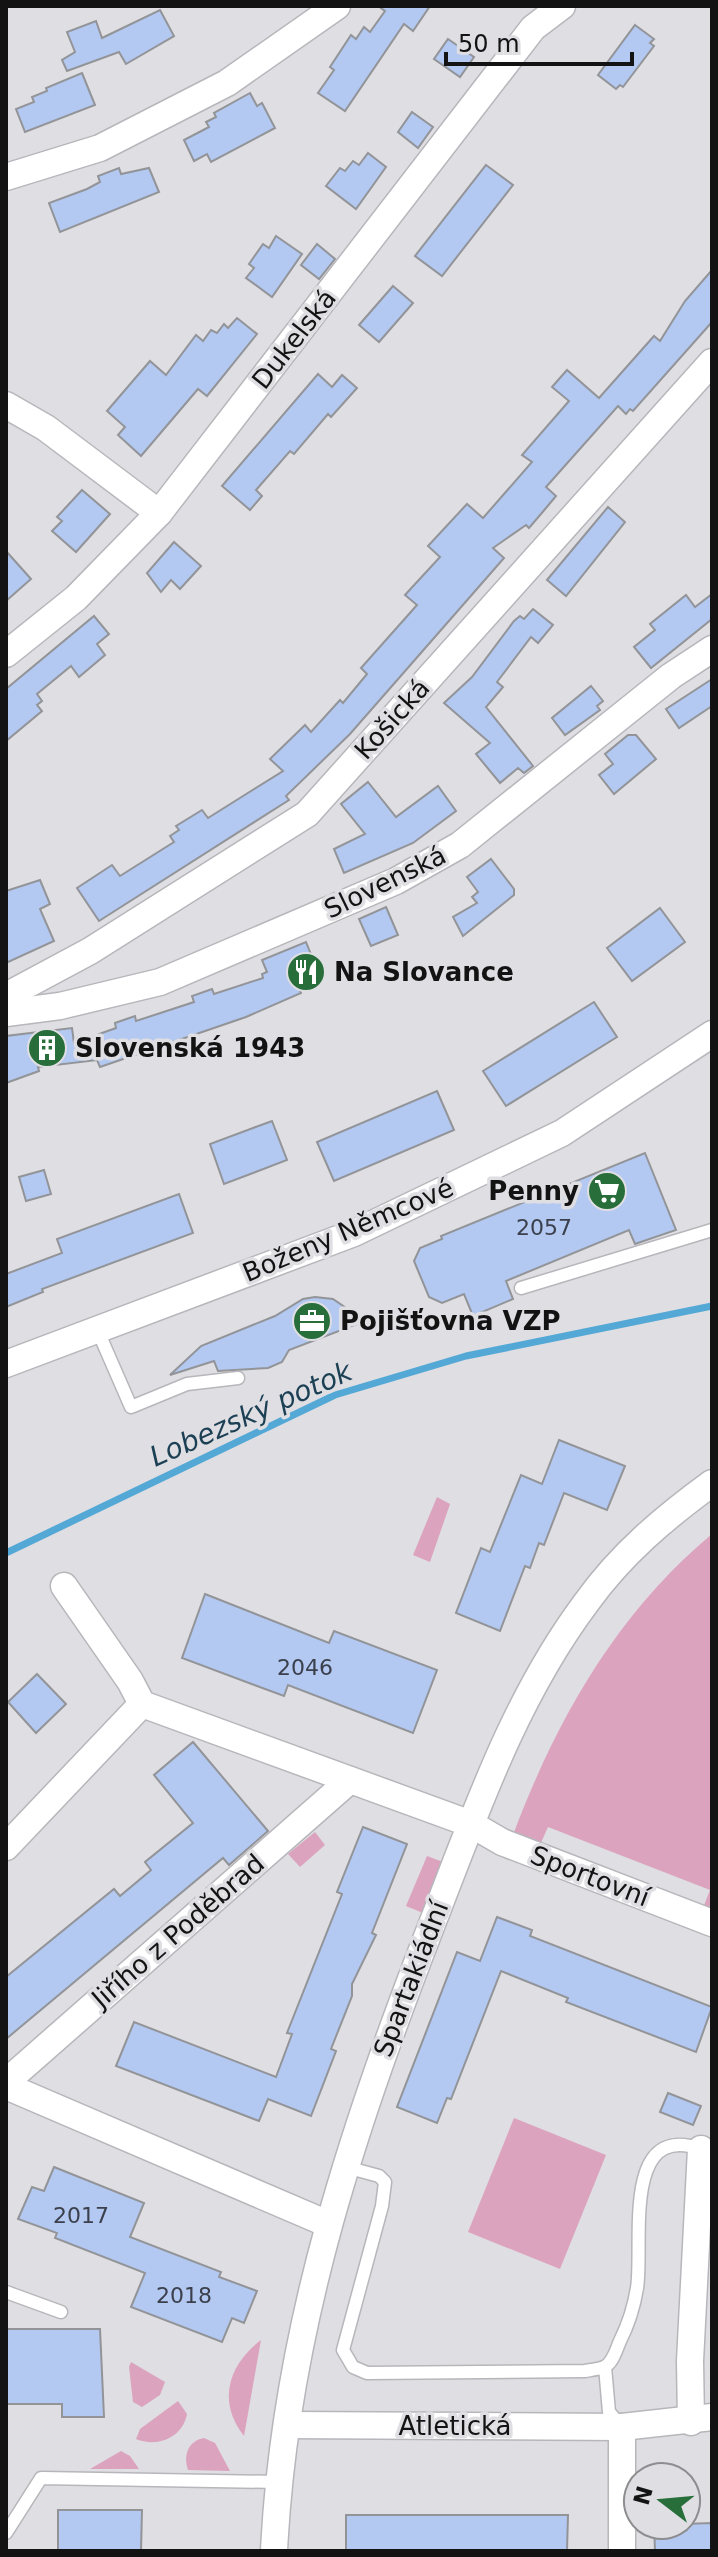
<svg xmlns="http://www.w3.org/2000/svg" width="718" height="2557" font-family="'DejaVu Sans',sans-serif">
<rect width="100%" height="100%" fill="#dfdee3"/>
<g fill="#dca3bf">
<polygon points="437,1497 450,1504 430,1562 413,1555"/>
<path d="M712 1534V1912L703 1908 710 1890 548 1827 540 1845 513 1835C556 1720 617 1613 712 1534Z"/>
<polygon points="315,1832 325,1845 300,1867 288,1854"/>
<polygon points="427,1856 443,1862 423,1913 406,1906"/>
<polygon points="514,2118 606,2155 560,2269 468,2232"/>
<path d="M261 2340 244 2436C217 2402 228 2365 261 2340Z"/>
<polygon points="131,2362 165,2382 160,2395 142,2407 133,2402 129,2367"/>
<path d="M178 2401 187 2414C183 2437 158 2448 136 2439L140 2429Z"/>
<path d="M204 2438 215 2443 230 2471 188 2470C183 2455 188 2441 204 2438Z"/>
<polygon points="121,2451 130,2456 139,2469 90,2469"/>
</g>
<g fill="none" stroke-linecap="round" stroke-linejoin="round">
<polyline stroke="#54a8d5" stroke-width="7" points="6,1553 335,1395 466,1356 712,1306"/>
</g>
<g fill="#b3c9f2" stroke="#929498" stroke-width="2">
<polygon points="378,6 430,6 413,31 404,24 345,111 318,93 334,70 330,67 351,35 356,39 364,27 370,32 385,11"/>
<polygon points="160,10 174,36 126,64 119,52 67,71 62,60 75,52 67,32 96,21 102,38"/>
<polygon points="635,25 654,39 650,43 654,46 623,87 620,85 616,89 598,75"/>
<polygon points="448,39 474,57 460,77 434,59"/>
<polygon points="82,73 95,105 25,132 16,109 34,102 32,97 47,91 46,88"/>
<polygon points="250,93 257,106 262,103 275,128 211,162 207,154 194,161 184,140 209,127 206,122 216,117 214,113"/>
<polygon points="412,112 433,127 418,148 398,132"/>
<polygon points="368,153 386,167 356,209 326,186 340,168 345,171 353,161 359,165"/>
<polygon points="486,165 513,185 442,276 415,256"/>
<polygon points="119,168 121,174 149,168 159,192 60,232 49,203 87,189 100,182 98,176"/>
<polygon points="276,236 302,254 272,297 246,278 254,268 249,264 263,244 269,248"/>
<polygon points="317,244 335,259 319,279 301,265"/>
<polygon points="712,270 712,322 633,411 630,409 626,414 618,406 546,487 556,496 546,508 529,528 526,525 493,548 504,558 350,734 286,796 289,800 99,921 77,888 112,865 120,876 174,842 170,836 179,830 176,826 202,810 208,818 283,771 270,759 305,725 311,732 340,700 343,703 367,674 361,668 417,605 405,595 440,557 428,546 467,504 483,518 532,462 522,455 569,401 552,387 567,370 599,398 654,336 660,341 685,301"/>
<polygon points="393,286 413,303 379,342 359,325"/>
<polygon points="237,318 257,334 207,396 198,389 141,456 118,435 125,427 107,411 150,361 166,375 196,335 203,341 211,330 217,333 224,324 228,328"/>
<polygon points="318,374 332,387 342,375 357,388 331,417 328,414 294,454 290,451 256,490 262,496 250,510 222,486"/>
<polygon points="82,490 110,514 76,552 52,531 62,521 57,517"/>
<polygon points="608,507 625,522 566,596 547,580"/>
<polygon points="174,542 201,566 180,589 171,580 161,592 147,573"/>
<polygon points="6,551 31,579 6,601"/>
<polygon points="712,594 712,619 651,668 634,647 655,630 650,624 686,595 695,607"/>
<polygon points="533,609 553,625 538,643 531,637 497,682 503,687 486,707 533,766 524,773 518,768 500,783 476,754 490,743 444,703 472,677 514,621 520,616 524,619"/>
<polygon points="94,616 109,634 97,644 105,655 79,677 71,666 37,694 42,701 37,705 42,711 6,741 6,689"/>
<polygon points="712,679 712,706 679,728 666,709"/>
<polygon points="591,686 603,701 597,706 600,710 565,735 552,718"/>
<polygon points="628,735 636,735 656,759 614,794 599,775 613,764 605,754"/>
<polygon points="368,782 396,817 438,786 456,811 413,843 344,873 334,849 365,834 341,804"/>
<polygon points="491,859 514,889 514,895 463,936 453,917 477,903 472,897 478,892 467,877"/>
<polygon points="40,880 50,904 40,909 54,941 6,963 6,891"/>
<polygon points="386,907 398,935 371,946 359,919"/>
<polygon points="660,908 685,942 632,981 607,948"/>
<polygon points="306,942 320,977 298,986 301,993 246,1017 100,1067 97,1060 38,1067 39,1071 6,1083 6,1036 72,1028 74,1043 116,1028 115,1023 135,1016 136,1021 194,1002 192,996 212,989 214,994 263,978 262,974 267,972 262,960"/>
<polygon points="594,1002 617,1037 506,1106 483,1071"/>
<polygon points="437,1091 454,1130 334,1181 317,1142"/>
<polygon points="272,1121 287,1160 224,1184 210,1144"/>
<polygon points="645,1153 676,1230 635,1244 629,1230 506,1281 513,1299 473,1316 464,1294 442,1303 429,1297 414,1261 420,1248 442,1239 441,1236"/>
<polygon points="44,1170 51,1194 26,1201 19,1177"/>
<polygon points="179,1194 193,1233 42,1289 43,1292 6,1307 6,1274 62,1253 57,1239"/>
<polygon points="315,1297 333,1299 365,1321 289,1350 282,1362 268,1368 218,1371 214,1361 170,1375 201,1346 275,1316 303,1299"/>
<polygon points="559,1440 625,1466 607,1510 564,1493 544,1545 539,1543 530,1568 525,1566 500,1631 456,1613 481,1548 490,1552 521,1475 542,1484"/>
<polygon points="205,1594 329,1643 334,1631 437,1670 413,1733 288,1685 284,1696 182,1658"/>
<polygon points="37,1674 66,1704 36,1733 8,1702"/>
<polygon points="193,1742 268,1831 229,1865 223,1858 6,2039 6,1977 114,1889 120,1896 151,1870 145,1862 193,1823 154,1775"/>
<polygon points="363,1827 407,1844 372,1933 376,1935 352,1984 352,1996 331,2049 336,2051 311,2116 268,2099 259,2121 116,2066 134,2022 276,2077 292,2034 287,2033 342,1894 337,1892"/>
<polygon points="497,1917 532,1930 530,1936 712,2007 696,2052 566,2002 568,1998 501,1971 451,2099 447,2098 437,2123 397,2107 457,1952 480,1961"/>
<polygon points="668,2093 701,2106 693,2125 660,2112"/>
<polygon points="54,2167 144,2203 130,2237 221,2272 219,2277 257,2291 244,2323 232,2318 222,2342 131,2307 145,2273 55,2238 57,2233 18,2219 32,2187 44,2191"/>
<polygon points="6,2329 100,2329 104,2417 62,2417 62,2404 6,2404"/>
<polygon points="58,2510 142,2510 141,2551 58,2551"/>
<polygon points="346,2515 568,2515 567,2551 346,2551"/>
<polygon points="712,2523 712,2551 655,2551 654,2525"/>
</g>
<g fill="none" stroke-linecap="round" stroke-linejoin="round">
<g stroke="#b7b6bb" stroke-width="15">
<g id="lane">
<polyline points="521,1288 712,1230"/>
<polyline points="97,1329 131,1407 187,1384 238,1378"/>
<path d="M346 2167 379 2176 385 2182 382 2206 343 2350 353 2367 367 2373 585 2371C591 2370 599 2369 604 2367 613 2363 616 2350 620 2341 628 2325 634 2307 637 2288 644 2245 620 2121 701 2149"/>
<polyline points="6,2292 61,2312"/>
<polyline points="605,2367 609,2412 622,2427"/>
<polyline points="6,2533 41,2478 277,2482"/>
</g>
</g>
<g stroke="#b7b6bb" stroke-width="29">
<g id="street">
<polyline points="6,177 100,148 227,83 337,6"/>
<polyline points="6,405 46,428 159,513"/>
<polyline points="6,654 76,598 159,513 533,28 562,6"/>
<polyline points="6,996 90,951 307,814 712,362"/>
<polyline points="6,1013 60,1006 160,982 396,881 460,845 671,676 712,649"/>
<polyline points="6,1364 354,1233 562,1133 712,1034"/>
<polyline points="64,1586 130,1681 142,1704 471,1824 502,1842 712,1923"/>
<polyline points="6,1847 142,1704"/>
<polyline points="6,2082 350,1780"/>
<polyline points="6,2086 328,2224"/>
<polyline points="691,2422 690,2361 701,2149"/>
<polyline points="287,2425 622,2427 712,2417"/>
<polyline points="622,2427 622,2551"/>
<path d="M274 2551C285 2324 357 2116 439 1906 480 1800 518 1694 586 1603 621 1554 664 1518 712 1483"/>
</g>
</g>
<use href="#lane" stroke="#fff" stroke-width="12"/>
<use href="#street" stroke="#fff" stroke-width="26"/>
</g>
<defs>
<g id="restaurant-disc" transform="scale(2)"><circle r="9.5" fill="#286e3b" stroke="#dfdee3"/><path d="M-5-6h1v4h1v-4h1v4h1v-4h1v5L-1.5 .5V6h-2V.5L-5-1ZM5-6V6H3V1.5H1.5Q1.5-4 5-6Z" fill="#fff"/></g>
<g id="building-disc" transform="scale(2)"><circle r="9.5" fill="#286e3b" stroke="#dfdee3"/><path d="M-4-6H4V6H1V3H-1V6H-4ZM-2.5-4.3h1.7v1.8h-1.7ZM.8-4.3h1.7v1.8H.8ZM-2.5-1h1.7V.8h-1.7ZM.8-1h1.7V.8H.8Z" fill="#fff"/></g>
<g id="supermarket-disc" transform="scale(2)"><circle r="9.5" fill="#286e3b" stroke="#dfdee3"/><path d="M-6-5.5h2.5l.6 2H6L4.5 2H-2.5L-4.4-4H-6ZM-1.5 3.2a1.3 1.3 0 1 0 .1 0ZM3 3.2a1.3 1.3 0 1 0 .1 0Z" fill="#fff"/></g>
<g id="office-disc" transform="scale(2)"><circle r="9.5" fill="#286e3b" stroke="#dfdee3"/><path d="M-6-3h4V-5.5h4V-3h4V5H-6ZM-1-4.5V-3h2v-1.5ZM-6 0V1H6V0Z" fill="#fff"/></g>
</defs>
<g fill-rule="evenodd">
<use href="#restaurant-disc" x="306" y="972"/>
<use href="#building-disc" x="47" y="1048"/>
<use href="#supermarket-disc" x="607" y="1191"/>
<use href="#office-disc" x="312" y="1321"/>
</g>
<g text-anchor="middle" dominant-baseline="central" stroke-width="7" stroke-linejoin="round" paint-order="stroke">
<g font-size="22" fill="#3b404c">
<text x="544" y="1227">2057</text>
<text x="305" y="1667">2046</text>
<text x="81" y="2215">2017</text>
<text x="184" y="2295">2018</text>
</g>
<g font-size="26" fill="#131314" stroke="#dfdee3">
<text transform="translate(294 339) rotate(-52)">Dukelská</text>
<text transform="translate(392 719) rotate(-48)">Košická</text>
<text transform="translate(385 882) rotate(-26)">Slovenská</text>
<text transform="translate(348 1230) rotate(-23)">Boženy Němcové</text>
<text transform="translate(590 1876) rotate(21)">Sportovní</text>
<text transform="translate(178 1931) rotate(-41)">Jiřího z Poděbrad</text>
<text transform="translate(411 1979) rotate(-69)">Spartakiádní</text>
<text x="455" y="2426">Atletická</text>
</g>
<g font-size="26" font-weight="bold" fill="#131314" stroke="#dfdee3" text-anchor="start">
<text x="334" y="972">Na Slovance</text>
<text x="75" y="1048">Slovenská 1943</text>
<text x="579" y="1191" text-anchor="end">Penny</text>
<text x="340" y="1321">Pojišťovna VZP</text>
</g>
<g font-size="28" font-style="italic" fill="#1b3f53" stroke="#dfdee3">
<text transform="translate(251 1414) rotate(-24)">Lobezský potok</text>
</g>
</g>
<rect width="718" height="2557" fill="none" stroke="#131314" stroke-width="16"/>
<g transform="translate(662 2501) rotate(286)"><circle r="38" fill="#dfdee3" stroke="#8d8d90" stroke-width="2"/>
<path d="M0-6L14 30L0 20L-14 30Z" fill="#286e3b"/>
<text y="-12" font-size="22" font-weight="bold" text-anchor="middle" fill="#131314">N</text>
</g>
<path d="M446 52v12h186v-12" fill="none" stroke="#131314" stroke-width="4"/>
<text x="458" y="52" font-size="24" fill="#131314" stroke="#dfdee3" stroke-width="6" paint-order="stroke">50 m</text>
</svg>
